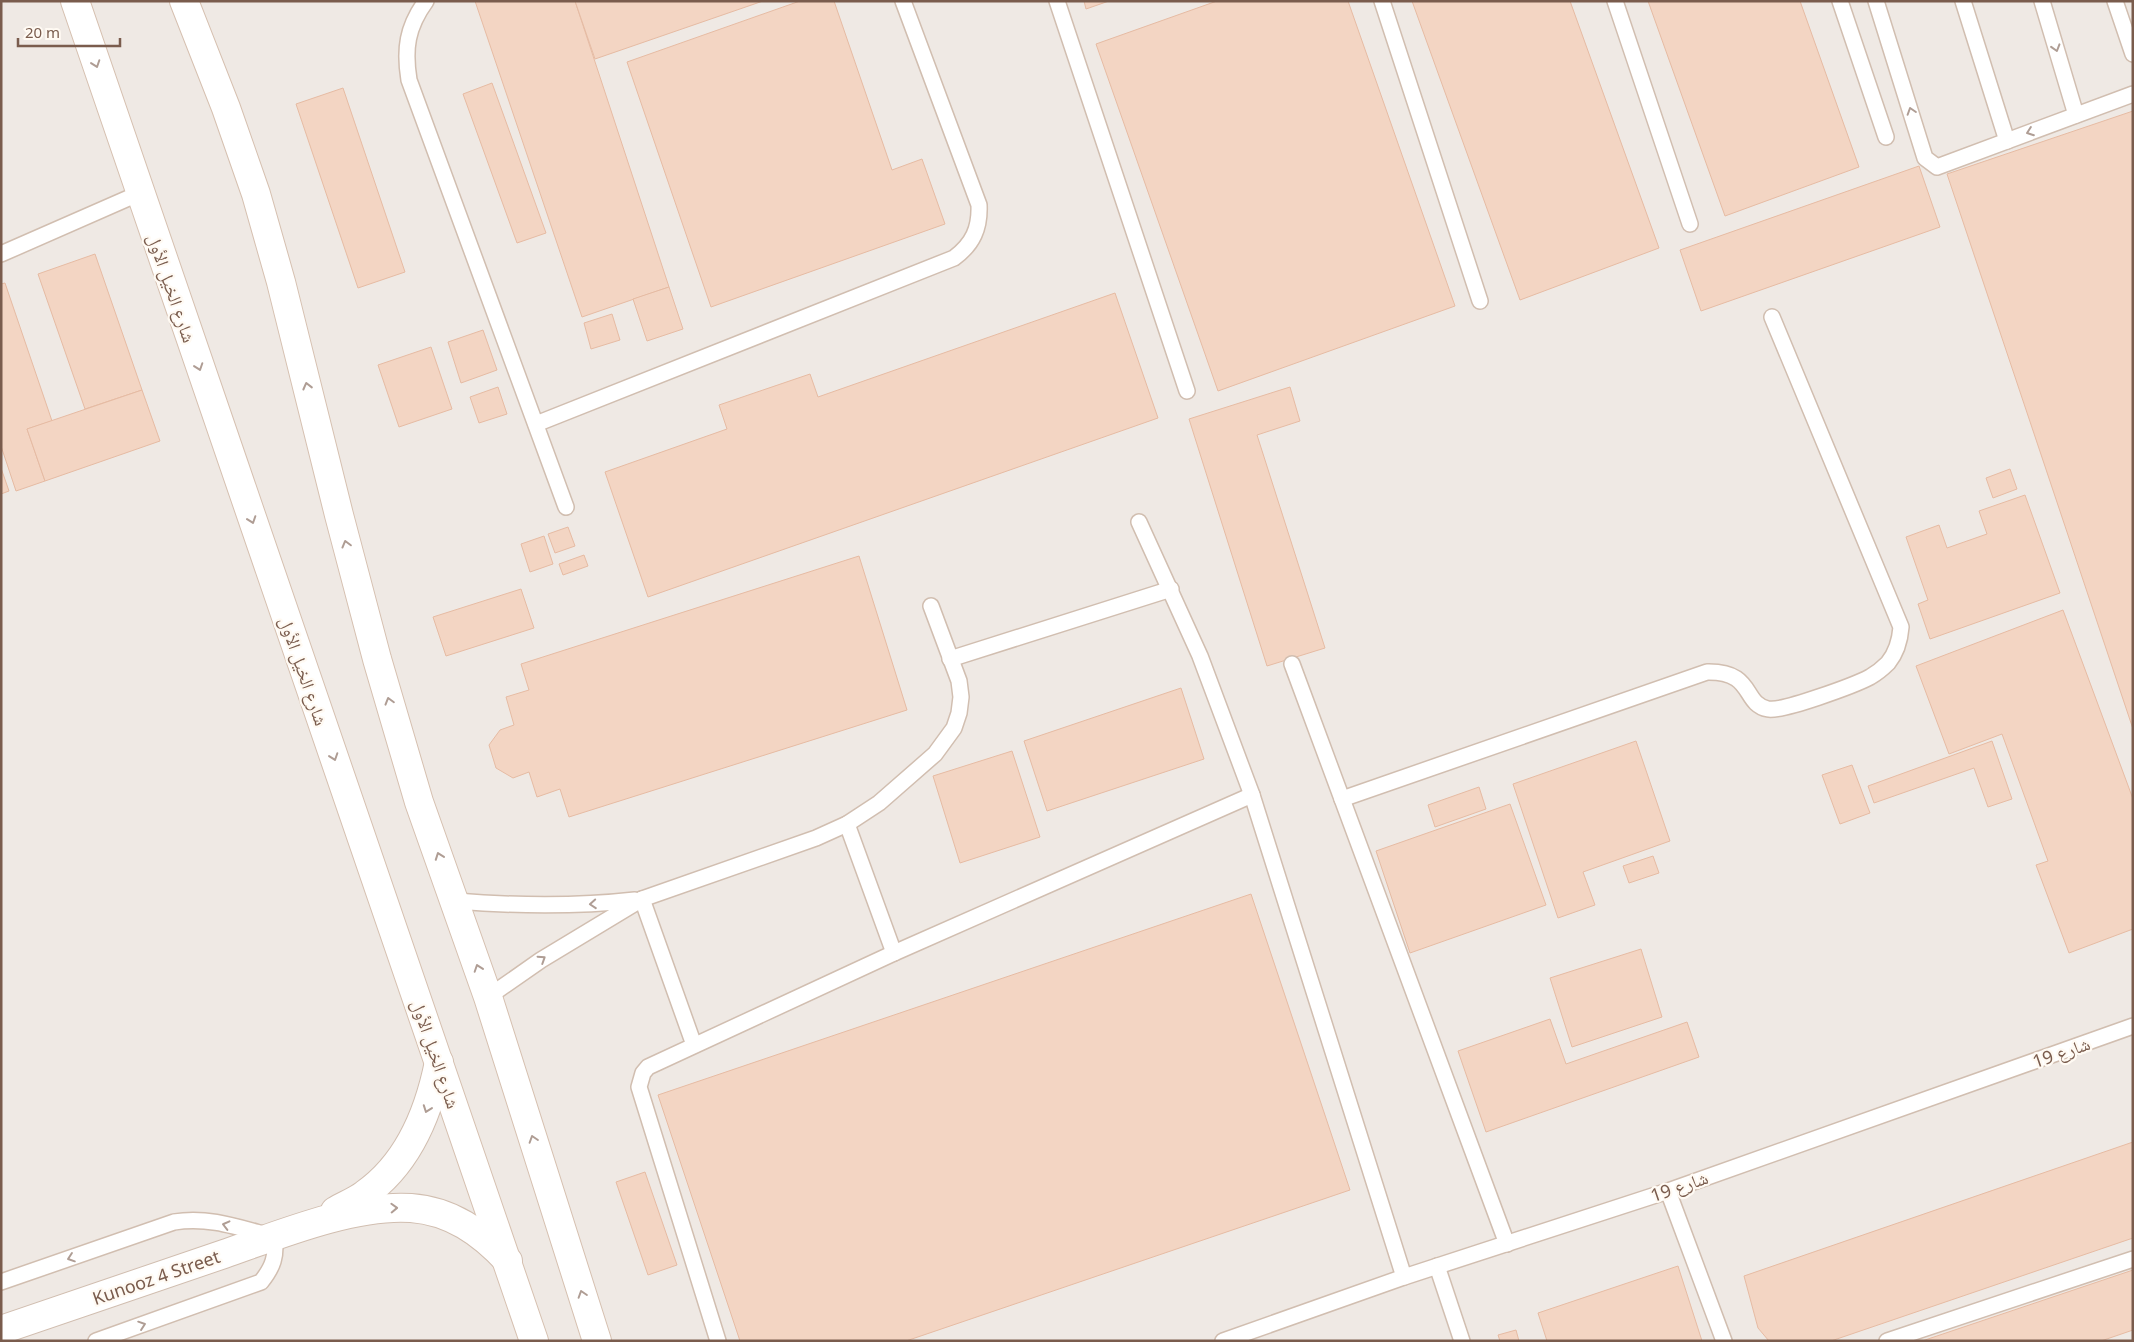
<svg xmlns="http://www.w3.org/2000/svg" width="2134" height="1342" font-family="'Noto Sans','Noto Naskh Arabic',sans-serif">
<rect width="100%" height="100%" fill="#fdf6ec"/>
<rect fill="#efe9e4" x="1" y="1" width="2132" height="1340"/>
<g fill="#f3d5c3" stroke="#e6bba3">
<polygon points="475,1 575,1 669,287 582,317"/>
<polygon points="575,1 763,1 595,59"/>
<polygon points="800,1 834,1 892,170 922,159 945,224 711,307 627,62"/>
<polygon points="1084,1 1109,1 1086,9"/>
<polygon points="1217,1 1348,1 1455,306 1218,391 1096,44"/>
<polygon points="1412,1 1570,1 1659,248 1520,300"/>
<polygon points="1648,1 1800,1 1859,167 1725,216"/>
<polygon points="492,83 546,233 517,243 463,94"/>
<polygon points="343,88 405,272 358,288 296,104"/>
<polygon points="2133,111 2133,729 1947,174"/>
<polygon points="1919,166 1940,227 1701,311 1680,250"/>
<polygon points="95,254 142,390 85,409 38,274"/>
<polygon points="5,283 52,421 27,429 45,481 16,491 1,446 1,284"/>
<polygon points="669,287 683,329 647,341 633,299"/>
<polygon points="1115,293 1158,418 648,597 605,472 727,429 719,405 810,374 818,397"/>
<polygon points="612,314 620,340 591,349 584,323"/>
<polygon points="483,330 497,370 461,383 448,342"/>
<polygon points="431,347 452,409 399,427 378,365"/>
<polygon points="498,387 507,414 479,423 470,397"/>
<polygon points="1290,387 1300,421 1257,435 1325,648 1267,666 1189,419"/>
<polygon points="142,390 160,441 45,481 27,429"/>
<polygon points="1,468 9,491 1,494"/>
<polygon points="2010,469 2017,489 1993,498 1986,478"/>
<polygon points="2025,495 2060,593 1930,639 1918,604 1928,600 1906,537 1939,525 1947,548 1987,534 1979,511"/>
<polygon points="568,527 575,546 555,553 548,534"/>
<polygon points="544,536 553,564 530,572 521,544"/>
<polygon points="584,555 588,566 563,575 559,564"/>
<polygon points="859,556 907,710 569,817 560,789 537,797 529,772 513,778 496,768 489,745 500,730 514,725 506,697 529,690 521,664"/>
<polygon points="521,589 534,628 446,656 433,617"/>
<polygon points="2063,610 2133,799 2133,929 2069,953 2036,865 2048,861 2002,734 1949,754 1916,666"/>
<polygon points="1181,688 1204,759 1047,811 1024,741"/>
<polygon points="1636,741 1670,841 1583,872 1595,905 1558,918 1513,784"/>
<polygon points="1992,741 2012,799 1988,807 1974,768 1874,803 1868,786"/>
<polygon points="1012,751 1040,837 960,863 933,776"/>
<polygon points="1852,765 1870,813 1840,824 1822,775"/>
<polygon points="1479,787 1486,809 1435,827 1428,805"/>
<polygon points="1510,804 1546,905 1410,953 1376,851"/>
<polygon points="1653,856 1659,873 1629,883 1623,866"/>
<polygon points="1251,894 1350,1190 906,1341 740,1341 658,1095"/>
<polygon points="1641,949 1662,1017 1572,1047 1550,978"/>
<polygon points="1550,1019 1566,1064 1687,1022 1699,1057 1486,1132 1458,1051"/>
<polygon points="2133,1142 2133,1238 1831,1341 1769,1341 1758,1328 1744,1276"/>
<polygon points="645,1172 677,1265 648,1275 616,1182"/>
<polygon points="1678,1266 1702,1341 1547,1341 1538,1313"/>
<polygon points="2133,1270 2133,1330 2101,1341 1922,1341"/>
<polygon points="1516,1330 1519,1341 1500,1341 1498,1335"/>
</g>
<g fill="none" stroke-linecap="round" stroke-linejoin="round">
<g stroke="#d1beb0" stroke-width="18">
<g id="service">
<path d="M426 1C407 27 404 49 409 80L566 507"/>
<polyline points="1057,1 1187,391"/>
<polyline points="1382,1 1480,301"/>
<polyline points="1615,1 1690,224"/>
<polyline points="1840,1 1886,137"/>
<polyline points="1876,1 1925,158 1937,167 2133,94"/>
<polyline points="1963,1 2007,141"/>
<polyline points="2042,1 2076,115"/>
<polyline points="2115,1 2133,54"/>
<polyline points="1,254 140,193"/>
<path d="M536 424 954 258C973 244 980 228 979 205L903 1"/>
<polyline points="1139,522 1200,656 1252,795 1404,1277"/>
<polyline points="950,659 1171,589"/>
<polyline points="1292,664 1507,1244"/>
<path d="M1342 799 1707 672C1755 671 1742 704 1768 709 1782 712 1855 685 1870 677 1877 673 1883 668 1888 663 1897 652 1900 640 1901 627L1772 317"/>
<polyline points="847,824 894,953"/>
<polyline points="642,899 694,1045"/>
<path d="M456 901C517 906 573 907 635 900"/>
<polyline points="488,997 541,960 642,899 816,838 847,824 879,803 935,754 954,728 959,713 961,697 959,681 931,606"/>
<polyline points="1668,1191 1724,1341"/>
<polyline points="1437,1266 1462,1341"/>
<path d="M1 1282 174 1222C209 1216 240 1228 274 1237 277 1256 273 1267 261 1282L96 1341"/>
<polyline points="718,1341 639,1087 643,1073 648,1067 894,953 1252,795"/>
<polyline points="1223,1341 1404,1277 1668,1191 2133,1026"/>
<polyline points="1887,1341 2133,1259"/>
</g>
</g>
<g stroke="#d1beb0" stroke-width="30">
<g id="tertiary">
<path d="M335 1211C345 1205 356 1201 365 1194 409 1163 429 1112 439 1062"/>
<path d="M1 1330C75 1305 150 1279 224 1254 278 1235 354 1204 411 1208 451 1211 481 1232 508 1261"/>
</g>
</g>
<g stroke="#d6c0b0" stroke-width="30">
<g id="secondary">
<polyline points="75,1 534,1341"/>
<polyline points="184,1 226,108 256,194 281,282 339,515 377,659 419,802 488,997 597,1341"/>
</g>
</g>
<use href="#service" stroke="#fff" stroke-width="15"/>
<use href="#tertiary" stroke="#fff" stroke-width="28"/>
<use href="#secondary" stroke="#fff" stroke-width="28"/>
</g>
<defs><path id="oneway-chevron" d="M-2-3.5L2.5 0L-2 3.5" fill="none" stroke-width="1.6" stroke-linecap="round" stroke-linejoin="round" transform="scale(1.25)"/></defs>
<g stroke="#af9d94">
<use href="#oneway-chevron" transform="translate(2056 48) rotate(73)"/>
<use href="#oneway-chevron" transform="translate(96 64) rotate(71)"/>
<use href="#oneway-chevron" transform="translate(1911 111) rotate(-108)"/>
<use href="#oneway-chevron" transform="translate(2030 132) rotate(160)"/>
<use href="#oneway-chevron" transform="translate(199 367) rotate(71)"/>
<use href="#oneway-chevron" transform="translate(307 386) rotate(-104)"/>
<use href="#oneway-chevron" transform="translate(252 520) rotate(71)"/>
<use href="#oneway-chevron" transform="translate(346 544) rotate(-105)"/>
<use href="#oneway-chevron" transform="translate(389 701) rotate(-106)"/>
<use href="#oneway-chevron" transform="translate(334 757) rotate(71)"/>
<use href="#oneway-chevron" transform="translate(439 856) rotate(-110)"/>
<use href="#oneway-chevron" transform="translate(593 904) rotate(176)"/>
<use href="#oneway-chevron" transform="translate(542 959) rotate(-33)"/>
<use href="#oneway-chevron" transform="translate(478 968) rotate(-109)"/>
<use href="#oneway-chevron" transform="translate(427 1109) rotate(110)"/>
<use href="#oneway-chevron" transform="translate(533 1139) rotate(-108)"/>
<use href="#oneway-chevron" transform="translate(394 1208) rotate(-2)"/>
<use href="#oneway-chevron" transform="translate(226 1225) rotate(-166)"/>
<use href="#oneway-chevron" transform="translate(71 1258) rotate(161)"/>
<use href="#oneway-chevron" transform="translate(582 1294) rotate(-108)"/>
<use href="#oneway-chevron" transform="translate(142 1325) rotate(-19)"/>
</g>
<g text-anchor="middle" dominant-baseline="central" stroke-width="4.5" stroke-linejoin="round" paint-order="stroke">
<g font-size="18" fill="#7a5c4d" stroke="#fffaf3">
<text transform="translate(172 288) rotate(71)">شارع الخيل الأول</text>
<text transform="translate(304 671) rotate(71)">شارع الخيل الأول</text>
<text transform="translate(2061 1052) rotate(-19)">شارع 19</text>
<text transform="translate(436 1054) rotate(71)">شارع الخيل الأول</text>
<text transform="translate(1679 1186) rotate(-19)">شارع 19</text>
<text transform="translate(156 1277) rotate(-19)">Kunooz 4 Street</text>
</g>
</g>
<rect width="2134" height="1342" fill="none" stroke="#7a5c4d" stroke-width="5"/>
<path d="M18 38v8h102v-8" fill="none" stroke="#7a5c4d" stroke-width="2.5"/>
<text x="25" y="38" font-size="15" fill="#7a5c4d" stroke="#fffaf3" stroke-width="4" paint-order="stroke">20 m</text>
</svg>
